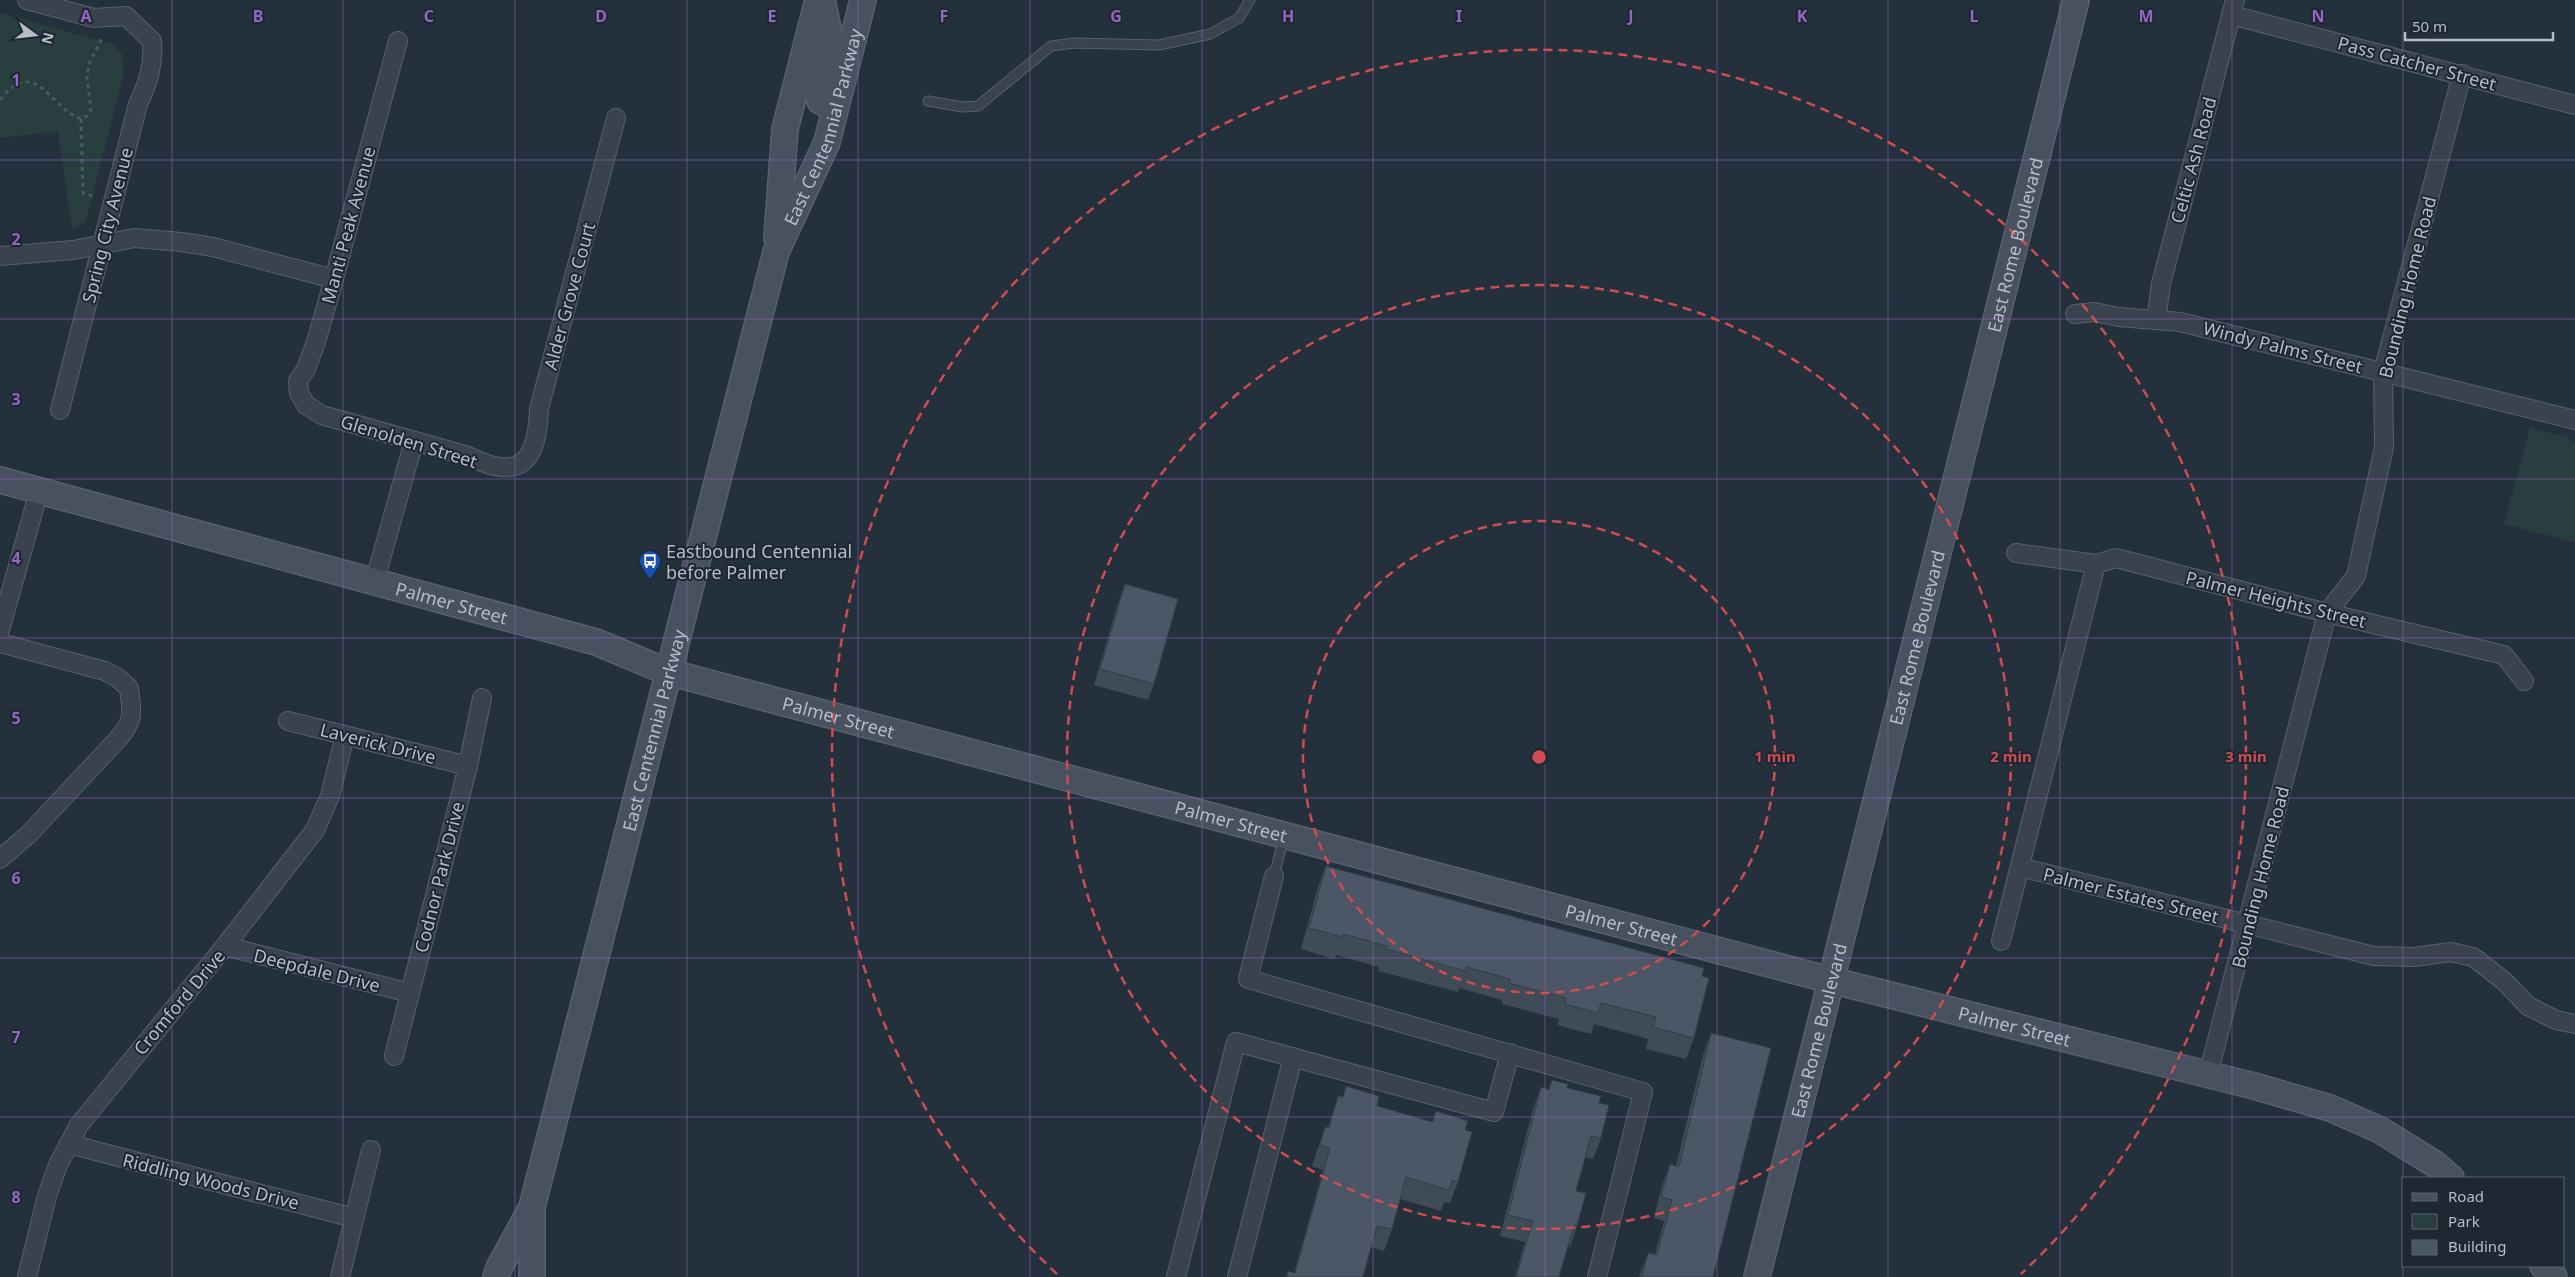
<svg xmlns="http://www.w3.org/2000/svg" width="2575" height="1277" font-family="'Noto Sans',sans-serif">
<rect width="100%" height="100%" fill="#25303d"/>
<g fill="#283e3f">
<polygon points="0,13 112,44 122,54 124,73 86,221 72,229 58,131 0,138"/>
<polygon points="2530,428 2567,437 2575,442 2575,542 2504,524"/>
</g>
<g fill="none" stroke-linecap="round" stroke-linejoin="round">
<g stroke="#57606b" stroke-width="11">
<g id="lane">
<polyline points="928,101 963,107 978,106 1051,46 1074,43 1159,45 1210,34 1239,18 1250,0"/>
<polyline points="1274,876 1284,837"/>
</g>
</g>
<g stroke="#57606b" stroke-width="20">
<g id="street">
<path d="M27 0 94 18 126 16 152 41C154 65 148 83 138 104L60 410"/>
<polyline points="2231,15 2575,105"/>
<path d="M398 41 334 279 316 342 306 369 298 381 299 393 306 405 322 415 468 456C521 482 537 462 539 409L616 118"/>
<polyline points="0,256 73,250 135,238 181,242 213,247 334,279"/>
<polyline points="2075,314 2094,312 2119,317 2180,322 2575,420"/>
<polyline points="2156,320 2161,284 2235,0"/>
<polyline points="2016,553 2096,564 2116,558 2327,613 2504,655 2524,681"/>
<polyline points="375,580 414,441"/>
<polyline points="0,630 39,491"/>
<path d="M0 643 105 671 118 678 129 688C132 713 135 719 118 739L28 835 0 859"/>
<polyline points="288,721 468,766"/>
<polyline points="2020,867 2374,956 2414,957 2451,952 2473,957 2504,981 2528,1006 2556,1020 2575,1024"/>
<polyline points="1274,876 1248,979 1643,1092 1597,1277"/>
<polyline points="2001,941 2096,564"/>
<polyline points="225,946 410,993"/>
<polyline points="394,1056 468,766 482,698"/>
<polyline points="2208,1075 2327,613 2356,576 2384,447 2383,372 2462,74"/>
<polyline points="69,1144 354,1218"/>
<polyline points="27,1277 47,1196 58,1165 79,1125 225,946 315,830 330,796 345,735"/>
<polyline points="340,1277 371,1150"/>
<polyline points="1176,1277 1236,1042 1494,1112 1510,1053"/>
<polyline points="1237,1277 1293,1057"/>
</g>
</g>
<g stroke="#57606b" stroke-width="28">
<g id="secondary">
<polyline points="822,0 830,38 817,90 820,101 835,108"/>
<polyline points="777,237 785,129 818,0"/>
<path id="s1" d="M0 480 596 642 668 672 1830 980 2254 1086 2330 1108 2380 1130 2435 1164 2451 1178"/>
<polyline points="2543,1266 2554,1277"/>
<polyline points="496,1277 499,1268 531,1209"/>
<path id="s2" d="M532 1277V1207L776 252 827 142 863 0"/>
<path id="s3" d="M1757 1277 2076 0"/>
</g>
</g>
<g stroke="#475b5d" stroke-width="3" stroke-dasharray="4 4" stroke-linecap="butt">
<path d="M0 100C36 54 50 109 81 119L87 116 91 109 87 78 89 64 103 36"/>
<polyline points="81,119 83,193 95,197"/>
</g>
<use href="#lane" stroke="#39424d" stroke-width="9"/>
<use href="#street" stroke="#39424d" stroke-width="18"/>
<use href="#secondary" stroke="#475160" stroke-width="25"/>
</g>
<g fill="#404b58">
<polygon points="1125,584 1154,684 1148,700 1094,685 1119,600"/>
<polygon points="1326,866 1702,976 1694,1038 1686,1059 1646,1049 1648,1039 1594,1024 1591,1034 1557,1025 1559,1019 1502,1004 1502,1000 1459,988 1458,992 1378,971 1379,967 1336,955 1334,959 1301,949 1318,887"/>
<polygon points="1711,1033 1713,1277 1639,1277 1648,1253 1655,1254 1664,1221 1654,1218 1662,1185 1670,1164 1676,1166 1703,1055"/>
<polygon points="1552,1080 1599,1103 1601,1138 1593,1159 1585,1157 1576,1191 1577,1226 1570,1247 1568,1247 1559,1277 1515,1277 1525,1242 1500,1236 1533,1109 1541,1087 1548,1089"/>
<polygon points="1346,1086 1377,1106 1432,1122 1436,1111 1465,1130 1458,1182 1450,1203 1444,1202 1441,1211 1400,1199 1392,1229 1384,1251 1371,1247 1363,1277 1286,1277 1288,1271 1294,1273 1323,1170 1312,1166 1325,1127 1328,1127 1338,1096 1343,1097"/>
</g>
<g fill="#4b5766" stroke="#343d47">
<polygon points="1125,584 1178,599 1154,684 1100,669"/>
<polygon points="1326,866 1704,968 1702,976 1709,978 1694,1038 1653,1027 1656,1017 1601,1003 1598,1013 1565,1004 1566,998 1509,983 1510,979 1466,967 1465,971 1386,949 1387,946 1343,934 1342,937 1309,928"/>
<polygon points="1711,1033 1771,1048 1713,1277 1642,1277 1648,1253 1657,1255 1672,1200 1661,1197 1670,1164 1679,1167"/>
<polygon points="1552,1080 1568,1084 1567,1088 1601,1096 1599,1103 1609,1105 1601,1138 1591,1136 1576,1191 1586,1193 1577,1226 1574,1225 1559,1277 1516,1277 1533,1221 1508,1215 1541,1087 1549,1090"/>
<polygon points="1346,1086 1379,1096 1377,1106 1433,1122 1436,1111 1468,1121 1465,1130 1472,1132 1458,1182 1452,1180 1449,1190 1406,1177 1392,1229 1377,1226 1363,1277 1287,1277 1288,1271 1295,1273 1330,1148 1320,1145 1325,1127 1329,1128 1338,1096 1343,1097"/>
</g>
<path fill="none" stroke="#9266c3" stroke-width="1" stroke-opacity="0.55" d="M172 0V1277M343 0V1277M515 0V1277M687 0V1277M858 0V1277M1030 0V1277M1202 0V1277M1373 0V1277M1545 0V1277M1717 0V1277M1888 0V1277M2060 0V1277M2232 0V1277M2403 0V1277M0 160H2575M0 319H2575M0 479H2575M0 638H2575M0 798H2575M0 958H2575M0 1117H2575"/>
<g fill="none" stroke="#ce4d50" stroke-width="2.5" stroke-dasharray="9 6">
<circle cx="1539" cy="757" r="236"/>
<circle cx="1539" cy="757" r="472"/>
<path d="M1057 1274A707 707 0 1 1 2021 1274"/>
</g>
<defs>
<g id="bus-pin" transform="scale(1.125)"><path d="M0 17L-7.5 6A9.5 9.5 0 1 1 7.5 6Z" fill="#1a4fb4" stroke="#1e2732"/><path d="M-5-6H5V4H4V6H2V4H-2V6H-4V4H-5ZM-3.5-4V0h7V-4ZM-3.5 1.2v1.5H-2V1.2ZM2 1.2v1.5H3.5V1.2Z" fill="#fff"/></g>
</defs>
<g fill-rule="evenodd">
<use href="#bus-pin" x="650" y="561"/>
</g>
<g text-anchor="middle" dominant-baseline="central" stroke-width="4" stroke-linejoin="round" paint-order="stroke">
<g font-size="18" fill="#b5bdc8" stroke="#1e2732">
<text transform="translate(2417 63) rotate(15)">Pass Catcher Street</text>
<text stroke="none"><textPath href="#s2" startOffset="1190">East Centennial Parkway</textPath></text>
<text transform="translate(2193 160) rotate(-75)">Celtic Ash Road</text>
<text transform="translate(107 225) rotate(-76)">Spring City Avenue</text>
<text transform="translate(348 225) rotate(-75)">Manti Peak Avenue</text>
<text stroke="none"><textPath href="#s3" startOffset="1064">East Rome Boulevard</textPath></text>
<text transform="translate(2407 287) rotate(-76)">Bounding Home Road</text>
<text transform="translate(569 296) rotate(-75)">Alder Grove Court</text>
<text transform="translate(2283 347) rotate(14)">Windy Palms Street</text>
<text transform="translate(409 441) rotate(17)">Glenolden Street</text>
<text transform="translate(2276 599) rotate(14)">Palmer Heights Street</text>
<text stroke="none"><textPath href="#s1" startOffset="468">Palmer Street</textPath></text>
<text stroke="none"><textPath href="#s3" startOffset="659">East Rome Boulevard</textPath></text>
<text stroke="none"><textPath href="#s1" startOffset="872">Palmer Street</textPath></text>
<text stroke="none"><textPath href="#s2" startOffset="562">East Centennial Parkway</textPath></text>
<text transform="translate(378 743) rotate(14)">Laverick Drive</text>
<text stroke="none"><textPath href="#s1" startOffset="1278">Palmer Street</textPath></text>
<text transform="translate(439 877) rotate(-76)">Codnor Park Drive</text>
<text transform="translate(2260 877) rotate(-76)">Bounding Home Road</text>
<text transform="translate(2131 895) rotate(14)">Palmer Estates Street</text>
<text stroke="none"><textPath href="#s1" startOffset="1682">Palmer Street</textPath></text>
<text transform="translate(317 970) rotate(14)">Deepdale Drive</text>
<text transform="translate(179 1002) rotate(-50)">Cromford Drive</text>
<text stroke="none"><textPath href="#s1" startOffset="2088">Palmer Street</textPath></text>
<text stroke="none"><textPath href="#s3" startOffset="254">East Rome Boulevard</textPath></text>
<text transform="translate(211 1181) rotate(14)">Riddling Woods Drive</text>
</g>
<g font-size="18" fill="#b5bdc8" stroke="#1e2732" text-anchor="start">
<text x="666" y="551">Eastbound Centennial<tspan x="666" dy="21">before Palmer</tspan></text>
</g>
</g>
<g font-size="16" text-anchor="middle" font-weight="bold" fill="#9266c3" stroke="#1e2732" stroke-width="4" stroke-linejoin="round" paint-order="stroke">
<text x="86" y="22">A</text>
<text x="258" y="22">B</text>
<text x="429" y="22">C</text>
<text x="601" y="22">D</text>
<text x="772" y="22">E</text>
<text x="944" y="22">F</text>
<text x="1116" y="22">G</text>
<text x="1288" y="22">H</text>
<text x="1459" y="22">I</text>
<text x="1631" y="22">J</text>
<text x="1802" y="22">K</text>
<text x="1974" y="22">L</text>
<text x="2146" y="22">M</text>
<text x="2318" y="22">N</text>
<text x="16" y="86">1</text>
<text x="16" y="245">2</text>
<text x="16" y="405">3</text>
<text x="16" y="564">4</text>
<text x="16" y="724">5</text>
<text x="16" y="884">6</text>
<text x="16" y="1043">7</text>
<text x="16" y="1203">8</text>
</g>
<circle cx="1539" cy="757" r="8" fill="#ce4d50" stroke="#1e2732" stroke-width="2.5"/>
<g font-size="15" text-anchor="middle" font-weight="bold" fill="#ce4d50" stroke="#1e2732" stroke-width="4" stroke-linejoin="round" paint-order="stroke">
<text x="1775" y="762">1 min</text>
<text x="2011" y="762">2 min</text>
<text x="2246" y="762">3 min</text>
</g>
<rect x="2402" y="1177" width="162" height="90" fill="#1e2732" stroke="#5a636e"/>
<rect x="2412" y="1193" width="25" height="8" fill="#475160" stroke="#5a636e"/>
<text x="2448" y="1202" font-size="15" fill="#b5bdc8">Road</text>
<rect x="2412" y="1214" width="25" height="15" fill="#283e3f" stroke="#5a636e"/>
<text x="2448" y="1227" font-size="15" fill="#b5bdc8">Park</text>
<rect x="2412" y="1240" width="25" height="15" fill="#4b5766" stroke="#5a636e"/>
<text x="2448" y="1252" font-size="15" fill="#b5bdc8">Building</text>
<g transform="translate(35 35) rotate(105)" stroke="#1e2732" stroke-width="4" paint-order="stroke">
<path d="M0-4L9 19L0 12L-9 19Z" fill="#b5bdc8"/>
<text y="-8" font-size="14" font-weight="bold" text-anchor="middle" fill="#b5bdc8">N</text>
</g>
<path d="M2405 32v8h148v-8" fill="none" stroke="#b5bdc8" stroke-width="2.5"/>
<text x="2412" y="32" font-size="15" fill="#b5bdc8" stroke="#1e2732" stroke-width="4" paint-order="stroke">50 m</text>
</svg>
